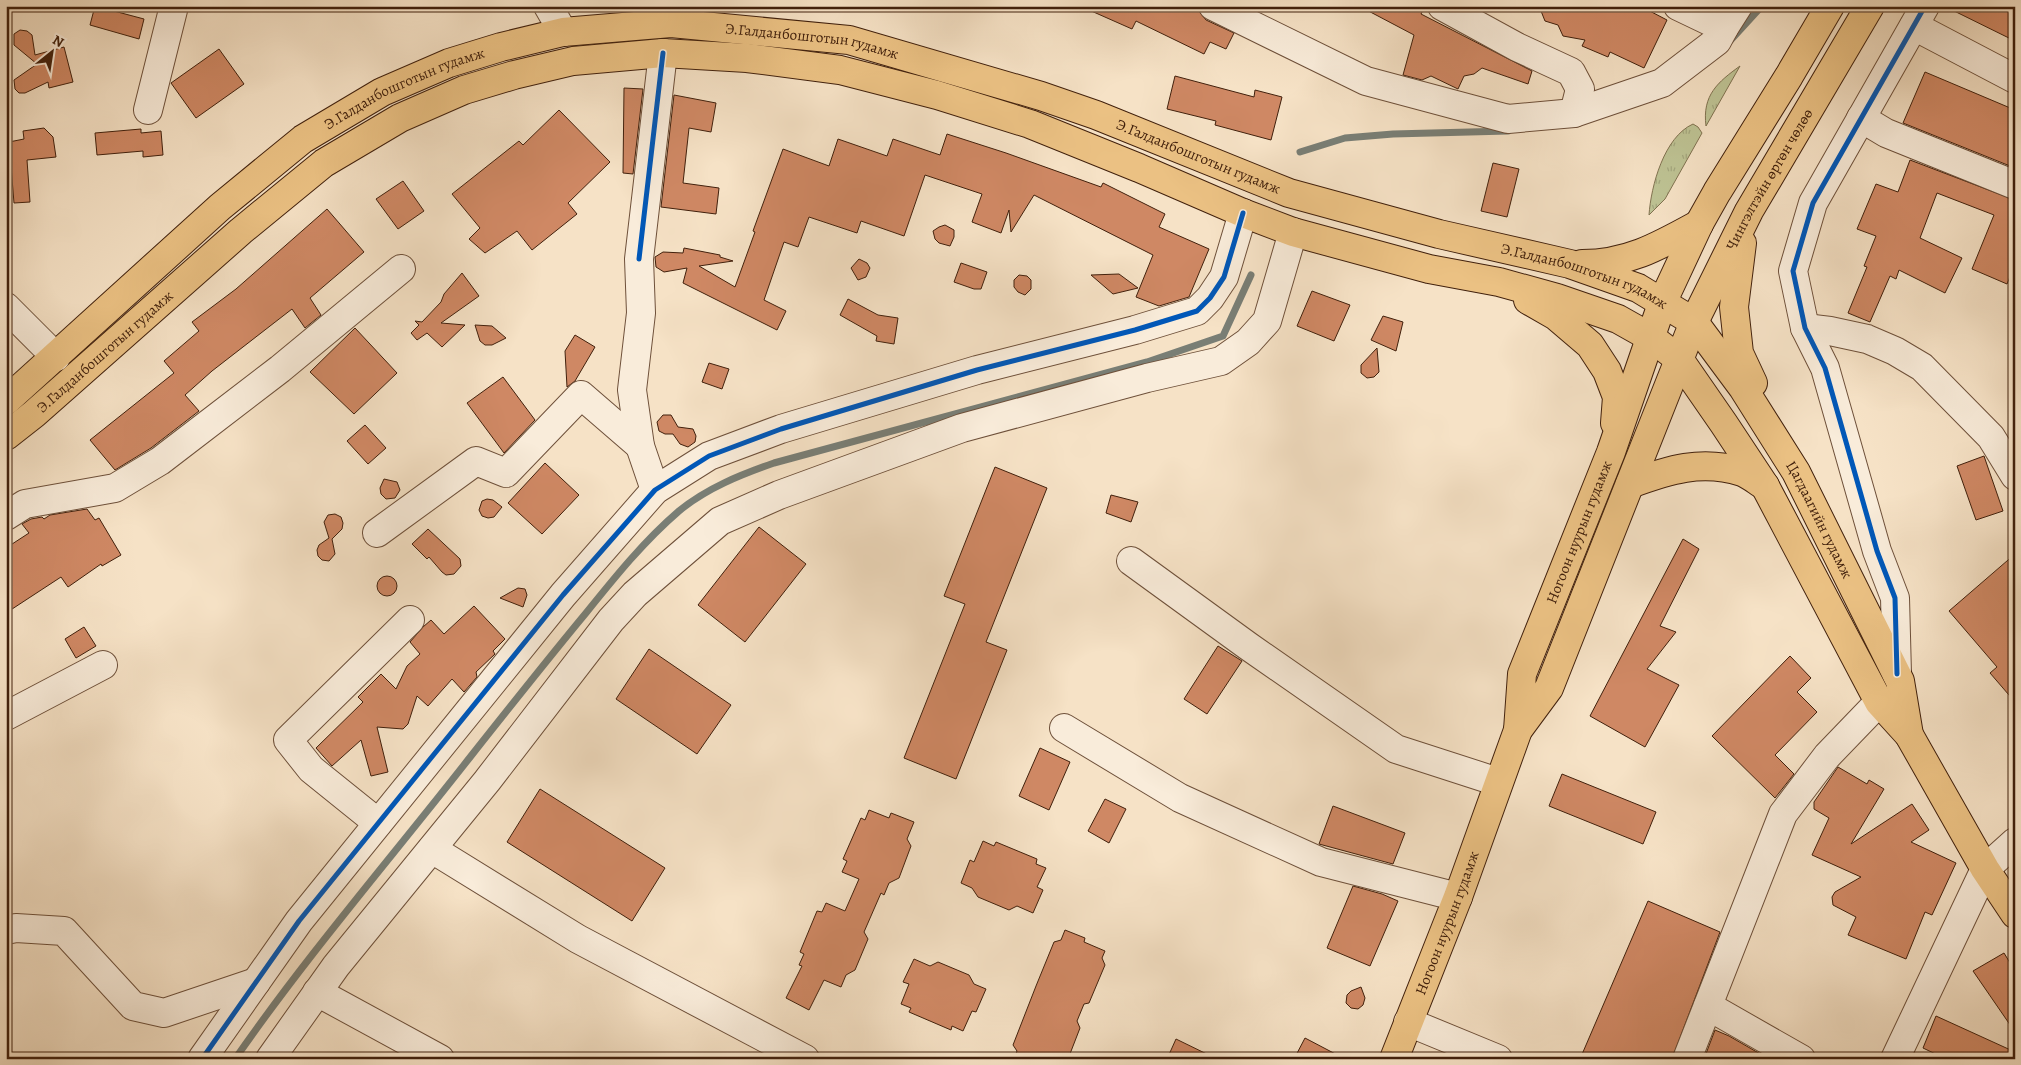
<svg xmlns="http://www.w3.org/2000/svg" width="2021" height="1065" font-family="Alegreya,serif">
<defs>
<pattern id="grass-tufts" width="24" height="20" patternUnits="userSpaceOnUse" patternTransform="scale(1.25)"><rect width="24" height="20" fill="#bec394"/><path d="M3 7l-1-3M5 7V3M7 7l1-3M15 17l-1-3M17 17v-4M19 17l1-3" fill="none" stroke="#a4a77e"/></pattern>
</defs>
<rect width="100%" height="100%" fill="#f6e2c6"/>
<filter id="stains"><feTurbulence type="fractalNoise" baseFrequency=".004" numOctaves="4"/><feColorMatrix values="0 0 0 0 .2 0 0 0 0 .09 0 0 0 0 .02 0 0 0 .5 -.17"/></filter>
<radialGradient id="worn" r=".72"><stop offset=".6" stop-color="#630" stop-opacity="0"/><stop offset="1" stop-color="#630" stop-opacity=".3"/></radialGradient>
<g fill="url(#grass-tufts)" stroke="#807250">
<path d="M1740 66 1706 126C1702 95 1718 82 1740 66Z"/>
<path d="M1693 124 1698 127 1702 133 1665 199 1649 215C1651 186 1664 137 1693 124Z"/>
</g>
<g fill="none" stroke-linecap="round" stroke-linejoin="round">
<g stroke="#797e75" stroke-width="7">
<polyline points="1730,41 1762,6"/>
<polyline points="1300,152 1345,138 1393,134 1508,131"/>
<path d="M235 1059C308 954 392 857 471 756 509 708 547 660 586 613 615 577 644 541 679 511 707 488 740 475 774 463L1147 362 1223 336 1251 275"/>
</g>
</g>
<g fill="#cf8864" stroke="#41200c">
<polygon points="95,6 144,19 139,39 90,25"/>
<polygon points="1080,6 1195,6 1206,20 1234,33 1226,49 1210,42 1204,54 1136,21 1132,29"/>
<polygon points="1359,6 1425,6 1421,14 1532,71 1528,84 1482,68 1474,74 1464,76 1458,89 1431,76 1422,80 1403,75 1414,35"/>
<polygon points="1539,6 1640,6 1667,20 1644,68 1610,52 1608,57 1582,46 1585,40 1563,36 1558,25 1545,21"/>
<polygon points="1944,6 2015,6 2015,41"/>
<polygon points="20,30 27,31 32,35 35,55 64,47 73,82 49,88 48,82 25,93 19,93 15,89 14,80 37,64 14,45 14,34"/>
<polygon points="219,49 244,84 196,118 171,83"/>
<polygon points="1925,72 2015,110 2015,168 1903,123"/>
<polygon points="1175,76 1254,97 1255,90 1282,97 1271,140 1215,125 1216,121 1167,109"/>
<polygon points="624,88 643,89 633,174 623,173"/>
<polygon points="674,95 716,103 711,132 689,128 683,183 719,188 716,214 661,207"/>
<polygon points="559,110 610,162 568,203 577,214 532,250 517,231 485,253 469,239 480,228 452,194 519,141 523,145"/>
<polygon points="44,128 53,137 56,157 27,160 30,202 14,203 9,142 24,139 23,131"/>
<polygon points="141,129 141,133 161,131 163,155 143,157 143,151 97,155 95,133"/>
<polygon points="947,134 1006,153 1101,187 1103,183 1165,214 1159,227 1209,249 1189,297 1159,306 1136,297 1153,255 1034,195 1011,232 1009,210 1001,233 972,222 982,194 925,175 904,236 861,221 857,233 809,217 798,247 784,242 764,300 786,311 777,330 683,283 687,268 664,272 656,267 655,257 663,252 683,253 684,248 720,255 720,257 733,261 699,266 735,287 755,232 753,231 783,149 829,166 838,139 887,156 893,139 940,155"/>
<polygon points="1910,160 2015,200 2015,265 2007,284 1972,269 1994,215 1937,193 1920,238 1962,258 1945,293 1899,270 1896,279 1890,276 1870,322 1848,313 1867,267 1864,266 1876,236 1857,229 1876,184 1898,192"/>
<polygon points="1493,163 1519,169 1507,217 1481,211"/>
<polygon points="403,181 424,211 398,229 376,199"/>
<polygon points="327,209 364,252 310,298 321,315 305,328 292,309 212,371 185,395 199,411 151,448 115,470 90,440 174,373 164,361 199,331 192,322 236,289"/>
<polygon points="945,225 954,230 954,237 950,246 939,243 935,239 933,231 939,227"/>
<polygon points="859,259 867,263 870,268 866,277 858,280 851,268"/>
<polygon points="961,263 987,272 981,289 974,289 954,282"/>
<polygon points="462,273 479,296 441,323 465,325 442,347 427,333 417,340 411,333 419,325 415,321 422,322 441,302 444,294"/>
<polygon points="1119,274 1138,288 1113,294 1091,275"/>
<polygon points="1019,275 1027,276 1031,280 1031,289 1025,295 1018,292 1014,287 1014,280"/>
<polygon points="1312,291 1350,305 1334,341 1297,326"/>
<polygon points="848,299 878,315 898,318 894,344 876,341 877,336 840,315"/>
<polygon points="1383,316 1403,322 1396,351 1371,340"/>
<polygon points="475,325 492,326 506,338 492,345 485,345 480,341"/>
<polygon points="355,328 397,373 354,414 310,372"/>
<polygon points="575,335 595,347 575,381 567,387 565,351"/>
<polygon points="1377,348 1379,372 1374,377 1367,378 1361,373 1361,365"/>
<polygon points="709,363 729,369 722,389 702,382"/>
<polygon points="503,377 535,420 504,453 467,403"/>
<polygon points="663,415 671,415 678,427 693,429 696,436 695,442 688,447 680,444 673,434 665,434 659,431 657,422"/>
<polygon points="365,425 386,448 368,464 347,441"/>
<polygon points="1984,456 2003,511 1976,520 1957,466"/>
<polygon points="545,463 579,495 542,534 508,503"/>
<polygon points="995,467 1047,488 986,642 1007,650 956,779 904,758 965,604 944,596"/>
<polygon points="384,479 397,482 400,490 395,498 386,499 381,494 380,488"/>
<polygon points="1111,495 1138,502 1131,522 1106,513"/>
<polygon points="487,499 493,500 502,507 494,517 488,518 482,516 479,510 482,501"/>
<polygon points="87,509 95,520 99,518 121,555 102,566 101,564 68,587 61,577 6,613 6,548 29,533 22,524 31,519 42,517 44,519 50,515"/>
<polygon points="335,514 341,517 343,523 342,529 332,539 335,554 329,561 322,560 318,556 317,550 319,545 329,538 324,522 328,515"/>
<polygon points="759,527 806,564 745,642 698,605"/>
<polygon points="428,529 460,559 461,566 454,574 446,575 442,572 429,557 427,559 412,544"/>
<polygon points="1683,539 1699,549 1660,626 1676,632 1647,669 1679,685 1645,747 1590,716"/>
<polygon points="2015,554 2015,702 1990,673 1997,667 1949,611"/>
<circle cx="387" cy="586" r="10"/>
<polygon points="518,588 525,589 527,595 523,607 500,598"/>
<polygon points="474,606 505,639 493,651 495,654 476,672 477,677 464,692 452,679 428,706 417,696 408,724 403,729 377,727 388,772 371,776 361,740 332,766 316,748 363,702 358,697 381,674 396,689 407,666 420,654 410,642 423,627 431,620 444,634"/>
<polygon points="84,627 96,646 76,658 65,639"/>
<polygon points="1218,646 1242,661 1207,714 1184,699"/>
<polygon points="649,649 731,705 697,754 616,699"/>
<polygon points="1790,656 1811,678 1797,692 1817,712 1775,755 1794,774 1775,798 1712,736"/>
<polygon points="1040,748 1070,762 1049,810 1019,796"/>
<polygon points="1838,767 1867,784 1869,780 1884,789 1851,844 1912,804 1929,830 1911,842 1956,863 1932,915 1925,912 1906,959 1848,935 1856,917 1833,905 1832,897 1835,892 1861,877 1812,855 1829,818 1814,809 1814,802"/>
<polygon points="1562,774 1656,812 1643,844 1549,806"/>
<polygon points="540,789 665,868 632,921 507,842"/>
<polygon points="1105,799 1126,809 1109,843 1088,831"/>
<polygon points="1333,806 1405,833 1393,864 1319,844"/>
<polygon points="869,810 889,818 891,813 914,822 907,839 911,846 899,878 889,883 884,895 881,893 864,932 868,939 855,970 846,975 841,987 824,980 809,1010 786,998 802,966 799,965 804,954 800,952 817,911 822,912 826,903 845,911 859,879 842,872 847,861 843,859 861,818 865,820"/>
<polygon points="983,841 994,846 996,842 1037,859 1036,864 1046,868 1037,887 1043,890 1033,913 1017,906 1009,910 978,897 972,888 961,883 970,860 974,862"/>
<polygon points="1353,886 1382,894 1398,901 1370,966 1327,948"/>
<polygon points="1648,901 1720,932 1672,1059 1580,1059"/>
<polygon points="1065,930 1085,938 1084,942 1105,951 1102,958 1105,965 1089,1003 1084,1004 1077,1021 1080,1028 1068,1059 1014,1059 1017,1051 1013,1045 1036,986 1054,942 1061,940"/>
<polygon points="2004,953 2015,971 2015,1032 1973,971"/>
<polygon points="914,959 930,966 938,962 969,975 974,984 986,989 976,1012 972,1011 963,1031 952,1026 951,1030 909,1012 911,1008 901,1004 909,984 903,982"/>
<polygon points="1361,987 1365,998 1363,1005 1358,1009 1351,1008 1346,1003 1347,995 1351,991"/>
<polygon points="1936,1016 2015,1052 2015,1059 1946,1059 1923,1048"/>
<polygon points="1715,1030 1729,1036 1769,1059 1704,1059"/>
<polygon points="1305,1038 1345,1059 1294,1059"/>
<polygon points="1176,1039 1217,1059 1167,1059"/>
</g>
<g fill="none" stroke-linecap="round" stroke-linejoin="round">
<g stroke="#6e503a" stroke-width="30">
<g id="minor">
<polyline points="548,6 563,32"/>
<polyline points="1213,6 1366,81 1508,119 1574,113 1580,89 1571,72 1517,47 1442,6"/>
<polyline points="1678,6 1724,28 1738,6"/>
<polyline points="671,23 677,6"/>
<polyline points="1914,26 2015,79"/>
<polyline points="148,110 174,6"/>
<polyline points="1574,113 1662,83 1717,41 1724,28"/>
<polyline points="1861,118 1886,133 2015,185"/>
<polyline points="6,307 56,357"/>
<polyline points="1805,328 1830,331 1867,339 1895,351 1922,367 1991,437 2015,476"/>
<polyline points="655,490 640,446 632,390 641,313 639,259 663,53"/>
<polyline points="6,516 25,504 115,488 160,461 280,369 401,269"/>
<polyline points="377,533 476,461 506,473 581,395 640,446"/>
<polyline points="1131,561 1248,646 1396,749 1498,782"/>
<polyline points="1897,674 1895,598 1877,551 1825,368 1805,328 1793,271 1813,203 1925,6"/>
<polyline points="6,716 103,665"/>
<polyline points="1064,728 1180,798 1321,862 1458,897"/>
<polyline points="378,823 311,769 288,740 410,620"/>
<polyline points="432,849 578,939 805,1059"/>
<polyline points="6,930 16,928 64,931 133,1006 164,1013 256,982"/>
<polyline points="317,992 440,1059"/>
<polyline points="1708,1006 1801,1059"/>
<polyline points="1408,1022 1498,1059"/>
<polyline points="202,1059 299,921 563,595 655,490 709,456 781,429 977,370 1135,330 1197,311 1210,298 1224,277 1243,213"/>
<polyline points="270,1059 336,966 487,781 611,620 635,594 720,521 779,495 962,428 1147,378 1221,361 1248,342 1267,321 1293,232"/>
<polyline points="1687,1059 1783,814 1827,756 1879,702"/>
<polyline points="1895,1059 1985,869 2015,842"/>
</g>
</g>
<g stroke="#41200c" stroke-width="30">
<g id="major">
<polyline points="1742,243 1734,307 1739,353 1753,383"/>
<path d="M1582 264C1628 264 1659 246 1699 224"/>
<polyline points="1528,300 1556,316 1590,345 1607,371 1617,397 1615,423"/>
<path id="s1" d="M6 401 220 207 303 139 382 92 449 63 501 47 563 32 671 23 849 40 1041 96 1096 115 1289 193 1439 234 1570 264 1638 288 1694 322 1743 388 1796 472 1900 681 1909 735"/>
<path id="s2" d="M6 436 34 414 241 231 324 163 400 118 464 90 514 75 573 61 663 53 747 58 840 70 937 95 1030 124 1139 168 1243 213 1293 232 1429 269 1499 282 1557 298 1618 319 1650 337 1679 359 1724 424 1765 486 1879 702 1909 735 1985 869 2015 914"/>
<path d="M1630 484C1668 470 1702 459 1742 472 1750 475 1758 482 1765 486"/>
<path id="s3" d="M1518 730 1522 674 1611 452 1663 301 1699 224 1717 192 1789 76 1830 6"/>
<path id="s4" d="M1394 1059 1458 897 1518 730 1549 688 1694 322 1749 211 1870 6"/>
</g>
</g>
<use href="#minor" stroke="#f9ecda" stroke-width="28"/>
<use href="#major" stroke="#ebc183" stroke-width="28"/>
<g stroke="#f9ecda" stroke-width="8">
<g id="cycleway">
<polyline points="639,259 663,53"/>
<polyline points="1897,674 1895,598 1877,551 1825,368 1805,328 1793,271 1813,203 1925,6"/>
<polyline points="202,1059 299,921 563,595 655,490 709,456 781,429 977,370 1135,330 1197,311 1210,298 1224,277 1243,213"/>
</g>
</g>
<use href="#cycleway" stroke="#0057b8" stroke-width="5"/>
</g>
<g text-anchor="middle" dominant-baseline="central" stroke-width="4" stroke-linejoin="round" paint-order="stroke">
<g font-size="15" fill="#41200c" stroke="#f9ecda">
<text stroke="none"><textPath href="#s1" startOffset="930">Э.Галданбошготын гудамж</textPath></text>
<text stroke="none"><textPath href="#s1" startOffset="510">Э.Галданбошготын гудамж</textPath></text>
<text stroke="none"><textPath href="#s1" startOffset="1335">Э.Галданбошготын гудамж</textPath></text>
<text stroke="none"><textPath href="#s4" startOffset="959">Чингэлтэйн өргөн чөлөө</textPath></text>
<text stroke="none"><textPath href="#s1" startOffset="1740">Э.Галданбошготын гудамж</textPath></text>
<text stroke="none"><textPath href="#s2" startOffset="130">Э.Галданбошготын гудамж</textPath></text>
<text stroke="none"><textPath href="#s1" startOffset="2095">Цагдаагийн гудамж</textPath></text>
<text stroke="none"><textPath href="#s3" startOffset="209">Ногоон нуурын гудамж</textPath></text>
<text stroke="none"><textPath href="#s4" startOffset="146">Ногоон нуурын гудамж</textPath></text>
</g>
</g>
<rect width="2021" height="1065" fill="none" stroke="#f6e2c6" stroke-width="25"/>
<rect x="8" y="8" width="2006" height="1050" fill="none" stroke="#41200c" stroke-width="2.5"/>
<rect x="12" y="12" width="1996" height="1040" fill="none" stroke="#41200c"/>
<g transform="translate(52 52) rotate(30)" stroke="#f9ecda" stroke-width="4" paint-order="stroke">
<path d="M0-4L9 19L0 12L-9 19Z" fill="#41200c"/>
<text y="-8" font-size="14" font-weight="bold" text-anchor="middle" fill="#41200c">N</text>
</g>
<rect width="100%" height="100%" filter="url(#stains)"/>
<rect width="100%" height="100%" fill="url(#worn)"/>
</svg>
